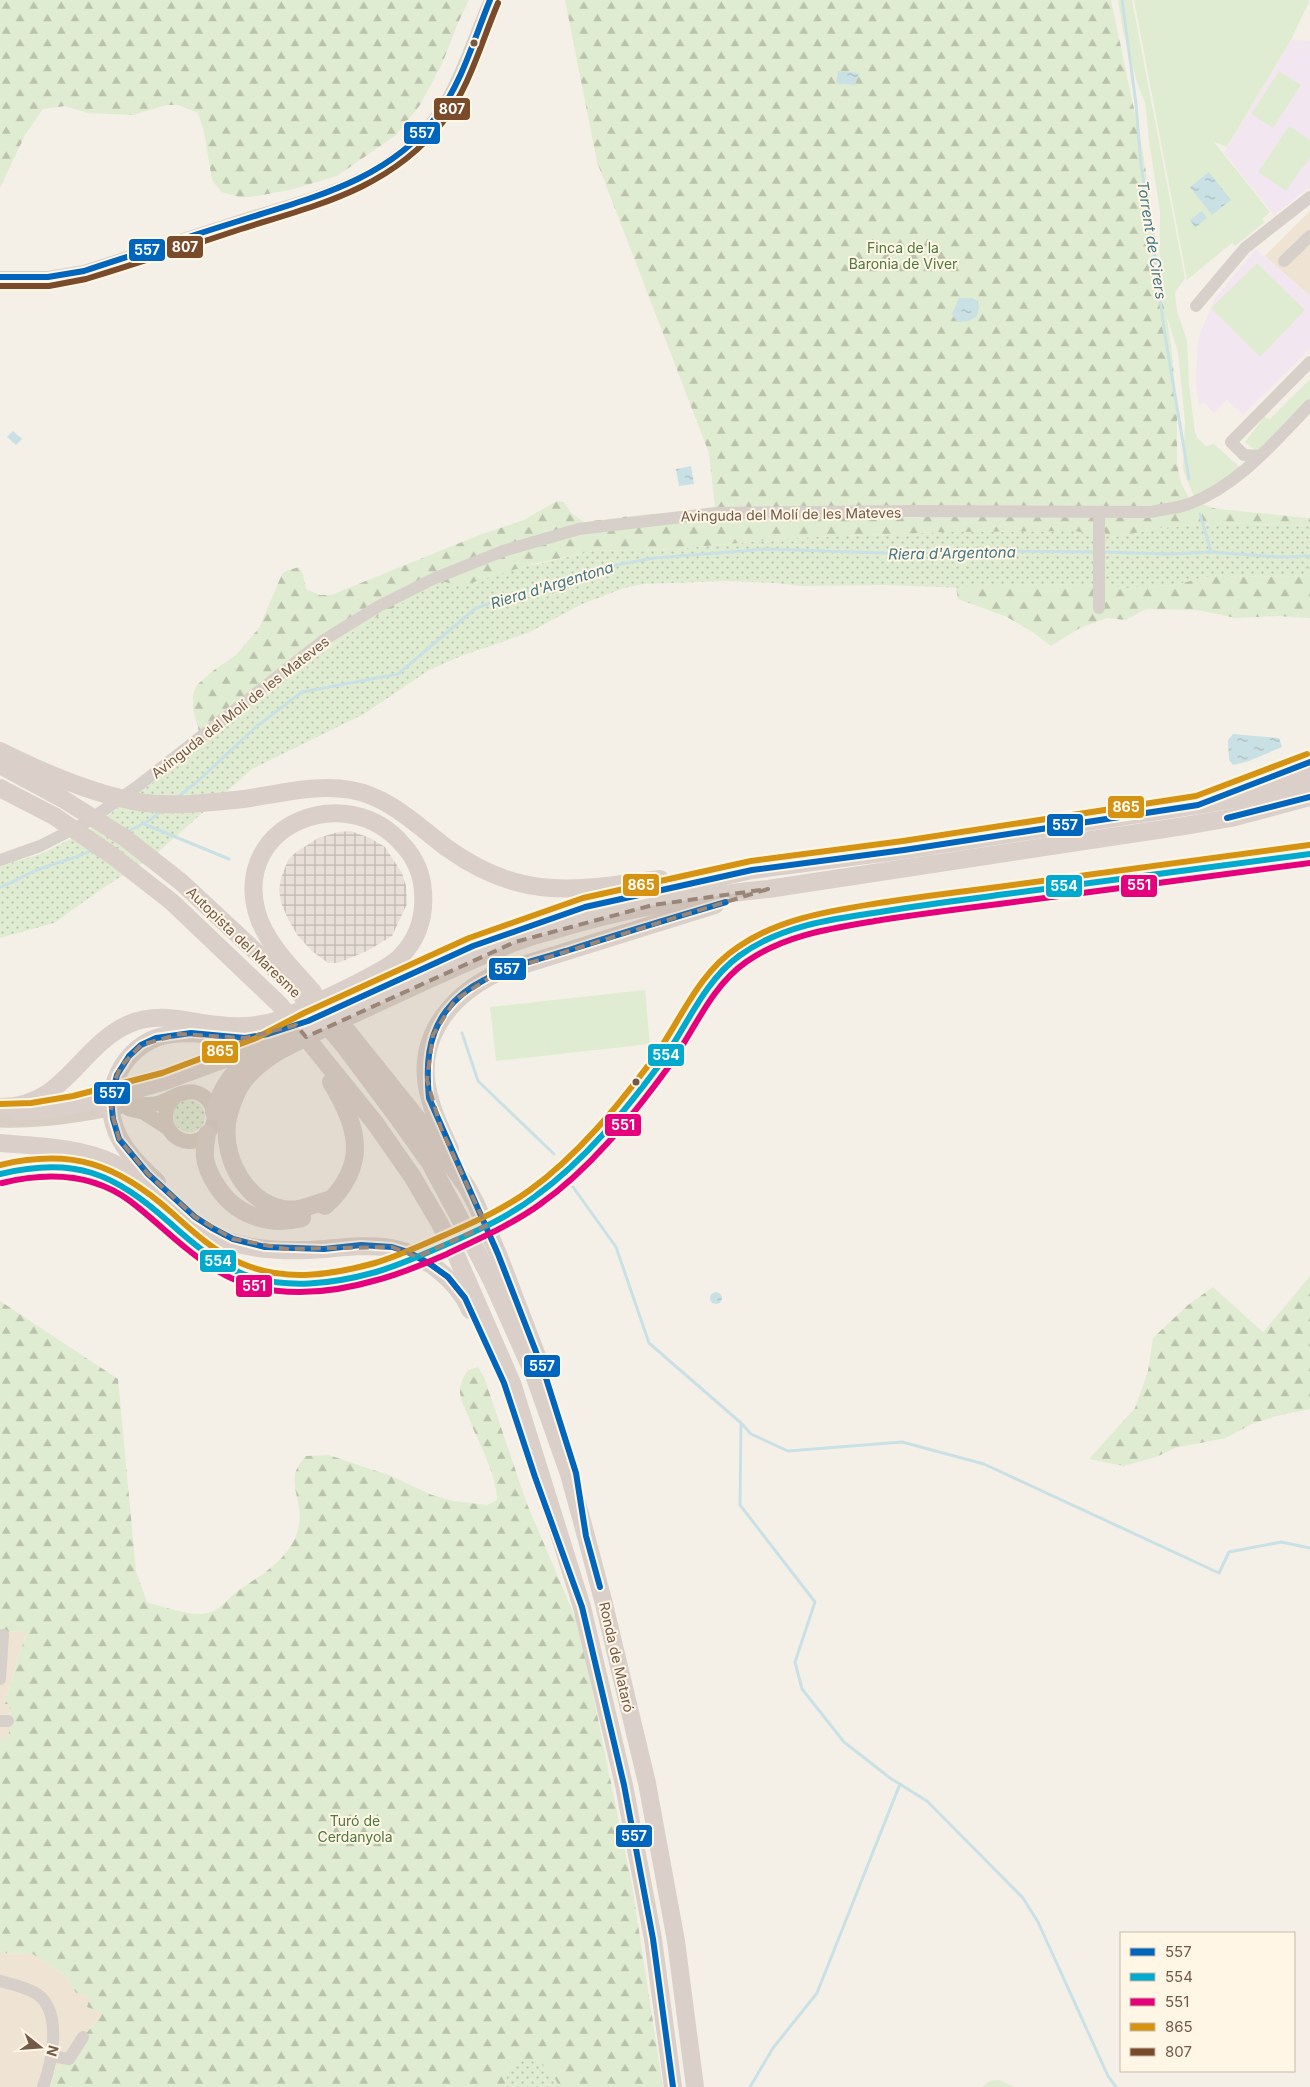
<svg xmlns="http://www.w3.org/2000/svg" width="1310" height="2087" font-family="Inter,sans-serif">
<defs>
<pattern id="industrial-grid" width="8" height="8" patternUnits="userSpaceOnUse" patternTransform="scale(1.25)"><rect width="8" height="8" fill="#e8e0d8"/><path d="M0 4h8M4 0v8" fill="none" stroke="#c0b9b1"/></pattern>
<pattern id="grass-dots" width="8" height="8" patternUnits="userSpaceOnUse" patternTransform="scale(1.25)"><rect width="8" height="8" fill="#e0ecd2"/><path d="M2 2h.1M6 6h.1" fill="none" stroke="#bac2ac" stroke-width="1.8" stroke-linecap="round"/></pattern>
<pattern id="forest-firs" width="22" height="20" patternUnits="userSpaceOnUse" patternTransform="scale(1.25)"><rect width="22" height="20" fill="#e0ecd2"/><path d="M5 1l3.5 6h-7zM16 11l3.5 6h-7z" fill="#bac2ac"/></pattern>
<pattern id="water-ripples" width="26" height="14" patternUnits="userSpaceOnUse" patternTransform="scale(1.25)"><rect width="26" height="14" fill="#c9e1e5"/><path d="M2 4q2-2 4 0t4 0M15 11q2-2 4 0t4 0" fill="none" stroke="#a8b9bc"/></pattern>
</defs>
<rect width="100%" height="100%" fill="#f5f0e7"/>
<g fill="#efe3d4">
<polygon points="1310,211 1310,296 1265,256"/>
<polygon points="27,1631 4,1703 9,1704 12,1722 10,1730 7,1739 0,1739 0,1632"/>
<polygon points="0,1953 33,1954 66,1976 76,1993 90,1997 103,2013 84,2035 62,2067 56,2066 50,2087 0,2087"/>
</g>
<polygon fill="url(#industrial-grid)" points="351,831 370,838 385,847 402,873 406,886 407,904 392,936 367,951 338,963 328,963 312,951 298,936 289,921 281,903 279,890 281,878 288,860 295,853 318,838 338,832"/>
<g fill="#f2e6f0">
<polygon points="1291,40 1310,41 1310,187 1274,215 1224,153"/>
<polygon points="1256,249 1310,296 1310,349 1243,415 1227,400 1214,413 1204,402 1199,406 1196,385 1197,349 1200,333 1215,298"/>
</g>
<g fill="url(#grass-dots)">
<polygon points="1216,523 1310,526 1310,576 1206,577 1174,585 1128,588 1086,585 991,584 965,588 885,585 804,586 775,583 727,581 643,584 624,588 580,605 528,633 461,656 429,670 364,714 252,769 156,854 138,866 103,888 54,923 0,938 0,866 41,854 88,830 151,784 260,696 361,626 441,581 538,564 593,551 676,549 791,538 944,532 1074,531 1115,537 1160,528"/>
<circle cx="189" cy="1116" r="16"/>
<path d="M526 2059C543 2063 553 2070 559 2087H504L508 2071 515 2060Z"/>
</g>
<g fill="url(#forest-firs)">
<polygon points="0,0 469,0 457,25 442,64 420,105 396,135 337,176 290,190 251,197 239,197 221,192 212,180 204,132 198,113 178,105 167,105 133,115 88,113 65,106 43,109 25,135 0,188"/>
<polygon points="565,0 1111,0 1143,152 1172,353 1177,415 1177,463 1181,483 1190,500 1217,509 1310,518 1310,526 1216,523 1160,528 1115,537 1074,531 944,532 791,538 676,549 593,551 529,565 461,586 441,581 361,626 200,735 193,710 193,694 197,685 214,670 236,655 259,628 282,574 286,571 299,567 303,574 306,589 320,595 331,595 482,534 524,520 557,501 564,502 572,514 584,522 630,516 715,508 709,453 597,162"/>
<polygon points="1310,576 1310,618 1278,616 1236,618 1197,610 1146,609 1126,620 1107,618 1080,628 1051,646 1031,631 1007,617 958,599 956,588 991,584 1086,585 1128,588 1174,585 1206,577"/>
<polygon points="1310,1276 1310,1409 1277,1416 1252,1424 1226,1438 1175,1448 1156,1457 1124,1466 1089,1459 1135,1408 1148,1371 1153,1338 1188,1305 1213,1287 1263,1332"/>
<path d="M0 1301 118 1379 136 1571 147 1602C163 1607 195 1618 211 1612 221 1608 230 1597 239 1590 264 1573 293 1557 299 1525 304 1498 282 1480 306 1456L328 1455 338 1458 391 1476 432 1495 453 1501 487 1505 497 1500C496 1471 478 1443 468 1416 465 1409 460 1399 460 1391 460 1383 464 1376 468 1370L478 1367 484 1377 527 1504 579 1626 632 1885 663 2087H559C552 2067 536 2057 515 2061L508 2071 504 2087H50L56 2066 62 2067 63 2061 103 2013 87 2007 90 1997 76 1993 66 1976 33 1954 0 1953V1739H7L12 1722 9 1704H4L27 1631 0 1632Z"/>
</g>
<g fill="#e0ecd2">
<polygon points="1118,0 1132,0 1185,278 1175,293 1177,311 1187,340 1189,384 1195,432 1198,439 1206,446 1214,444 1243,470 1195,499 1183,470 1185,422 1178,352 1159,292 1160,212 1150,148 1145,102 1138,86 1123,31"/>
<polygon points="1134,0 1310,0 1291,40 1227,147 1214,142 1270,212 1262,219 1265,222 1235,246 1232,243 1187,280"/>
<polygon points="1279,71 1301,85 1273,128 1251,114"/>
<polygon points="1289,126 1310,140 1310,157 1286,191 1258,172"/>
<polygon points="1257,263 1305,310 1260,357 1211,308"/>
<polygon points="1310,379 1310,401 1258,453 1245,442 1264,417 1270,419"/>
<polygon points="645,990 650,1044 496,1061 490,1007"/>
<polygon points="1000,2080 1014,2087 982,2087 990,2081"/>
</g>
<g fill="url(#water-ripples)">
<polygon points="838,71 859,73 855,85 836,83"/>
<polygon points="1209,172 1231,200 1212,215 1190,187"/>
<polygon points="1202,211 1207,218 1195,228 1190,220"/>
<polygon points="959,298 972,298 978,301 979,308 977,316 969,321 957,322 952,314"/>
<polygon points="13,431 22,439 16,445 7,437"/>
<polygon points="691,466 694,484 679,486 676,469"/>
<polygon points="1233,734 1279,738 1282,747 1249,761 1233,765 1229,760 1228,740"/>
<circle cx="716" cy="1298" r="6"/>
</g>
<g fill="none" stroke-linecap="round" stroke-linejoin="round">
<g stroke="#c9e1e5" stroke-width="3">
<polyline points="1122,0 1136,104 1141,165 1150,220 1164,329 1189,479"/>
<polyline points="1200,514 1211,552"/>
<polyline points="1101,552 1170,554 1211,552 1280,557 1310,556"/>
<polyline points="178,797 199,780 257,726 302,692 398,674 476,608 589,570 654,558 766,549 910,554 971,551 1095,552"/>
<polyline points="144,824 229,859"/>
<polyline points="127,832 150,820 162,810"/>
<path d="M0 887C13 883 21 877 32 872 52 863 73 860 92 850"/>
<polyline points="462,1033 478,1081 554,1154"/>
<polyline points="573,1187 616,1247 649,1343 741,1423 740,1505 815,1602 795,1662 802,1689 844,1742 890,1778 927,1801 1023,1898 1038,1922 1108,2076 1116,2087"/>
<polyline points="742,1424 751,1434 788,1451 902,1442 984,1464 1219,1573 1229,1552 1281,1542 1310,1548"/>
<polyline points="750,2087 773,2048 817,1993 900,1784"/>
</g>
<g stroke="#d7cfc9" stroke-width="12">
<polyline points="1284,261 1310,236"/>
<path d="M0 277H48L84 271C136 254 187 238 239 221 313 197 388 183 436 117 459 86 474 36 490 0"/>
<polyline points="1196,306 1245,248 1310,197"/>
<polyline points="1260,456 1244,455 1231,442 1310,362"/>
<polyline points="1099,513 1099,608"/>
<path d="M0 860 40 846 87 822 138 786 324 640 379 606 433 579 503 551 579 529 716 513 909 511 1151 512C1164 509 1177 508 1189 504 1239 485 1274 442 1310 405"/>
<path d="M0 1174C39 1163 83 1163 120 1184 145 1198 165 1220 187 1238 203 1251 222 1265 241 1273 288 1293 342 1282 389 1268 412 1260 435 1249 458 1239 486 1226 513 1213 538 1195 576 1165 609 1128 639 1090 646 1080 655 1071 662 1061 685 1028 706 981 738 957 784 923 841 918 896 909L1310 854"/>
<polyline points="0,1679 3,1635"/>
<polyline points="0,1721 8,1721"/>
<path d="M0 1981C12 1984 26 1987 37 1994 63 2012 52 2062 43 2087"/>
<polyline points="52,2056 69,2059 83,2037"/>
</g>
<g stroke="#d8cec3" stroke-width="15">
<polyline points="129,1109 143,1112 168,1128"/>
<path d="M0 1120C29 1121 58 1118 87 1113 102 1111 117 1106 132 1105 139 1104 147 1105 155 1104 168 1102 180 1090 194 1092 213 1096 221 1120 207 1134 184 1157 149 1123 174 1098"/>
</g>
<g stroke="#dad0c9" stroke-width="18">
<path d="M0 751C43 772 89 793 138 802 170 807 203 803 235 800 273 796 313 783 351 790 388 796 418 826 447 848 522 902 575 890 660 879"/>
<polyline points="0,765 63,799 125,838 181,882 297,990 346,1048 396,1115 430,1163 458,1215 492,1281 534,1375 569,1474 586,1536 604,1604 647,1783 676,1941 695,2087"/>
<polyline points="1252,785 1310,762"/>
<polyline points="0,788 54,816 113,856 172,902 279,1004 375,1123 412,1176 439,1222 457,1257 512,1383 582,1607 624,1785 653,1939 673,2087"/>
<polyline points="347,1031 428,1132 467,1187 476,1204 498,1254 542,1369"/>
<path d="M0 1107C64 1108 79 1046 129 1024 160 1011 187 1022 219 1025 240 1028 259 1026 279 1020 310 1006 342 992 371 976 381 970 392 965 400 957 418 939 425 918 423 892 422 874 415 858 403 845 348 779 232 823 257 913 266 944 293 969 313 992"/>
<polyline points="18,1112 46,1110 97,1101 165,1081 260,1046 308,1021 473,946 585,907 752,870 904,850 1198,805 1235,799 1310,780"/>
<path d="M214 1112C222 1086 234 1068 258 1055"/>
<path d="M207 1134C206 1141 204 1150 205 1157 206 1166 210 1175 215 1183 233 1214 267 1227 302 1218"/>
<path d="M0 1143C37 1146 81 1147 115 1164 159 1187 193 1235 242 1245 268 1251 299 1251 325 1249 369 1245 400 1241 437 1269 451 1280 463 1293 470 1310"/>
<path d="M450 1149C443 1133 434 1116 430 1099 413 1041 448 997 497 973L715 905"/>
<path d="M157 1182C144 1170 129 1156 120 1139 99 1102 117 1053 156 1038 176 1031 200 1033 220 1036"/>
<path d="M332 1199C315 1203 301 1212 284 1209 246 1203 223 1159 227 1123 229 1112 233 1100 238 1090 244 1077 256 1067 267 1059 277 1051 290 1045 301 1040 324 1028 347 1017 371 1006 418 984 465 962 513 943 528 937 543 933 558 929 627 908 697 896 768 889L1184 826 1231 818 1310 797"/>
<path d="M325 1206C369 1165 359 1128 331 1082"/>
</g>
<g stroke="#fff6e6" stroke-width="10">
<g id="bus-1">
<path d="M0 277H48L84 271C136 254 187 237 239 221 311 198 389 180 436 117 462 83 474 39 490 0"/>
<polyline points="1227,818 1310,797"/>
<path d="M600 1587 586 1536 576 1473 545 1375 498 1254 429 1098C426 1067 427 1037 446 1011 456 998 470 987 484 980 509 966 539 959 566 951 619 934 672 918 726 902"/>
<polyline points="673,2087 653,1939 624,1785 582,1607 535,1477 504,1383 465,1298 448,1277 430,1264 408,1252 392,1247 361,1245 324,1249 265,1247 233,1239 212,1228 195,1217 148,1174 119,1139 113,1119 111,1099 117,1075 129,1056 141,1045 156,1038 191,1033 245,1038 268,1034 308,1021 473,946 585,907 752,870 904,850 1198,805 1310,762"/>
</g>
</g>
<g stroke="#fff6e6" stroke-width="10">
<path id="bus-2" d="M0 1174C75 1156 114 1173 170 1223 192 1243 216 1263 243 1274 286 1290 332 1284 376 1272 400 1265 422 1255 445 1245 477 1231 510 1216 537 1195 585 1160 625 1111 660 1064 686 1029 702 983 739 956 780 926 831 919 880 912 922 905 964 900 1006 894 1107 881 1209 867 1310 854"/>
</g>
<g stroke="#fff6e6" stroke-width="10">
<path id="bus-3" d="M2 1183C47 1172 92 1173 130 1201 150 1216 168 1234 187 1249 203 1262 219 1274 238 1281 283 1299 332 1293 377 1280 401 1274 424 1264 447 1254 478 1239 511 1225 539 1205 589 1170 631 1118 667 1069 693 1034 709 988 746 962 786 934 834 928 881 920 920 914 959 909 999 904 1103 890 1206 877 1310 863"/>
</g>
<g stroke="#fff6e6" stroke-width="10">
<g id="bus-4">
<polyline points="0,1104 31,1103 73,1096 162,1073 256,1038 304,1013 469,938 583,898 751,861 903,841 1196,796 1307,754"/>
<path d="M0 1165C72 1148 117 1164 171 1212 193 1232 216 1253 243 1264 286 1282 332 1275 375 1263 399 1256 422 1245 445 1235 474 1222 504 1209 530 1190 578 1155 618 1106 653 1059 680 1022 697 974 738 947 780 918 830 911 879 903 918 897 958 892 998 887 1101 873 1205 859 1309 845"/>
</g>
</g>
<g stroke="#fff6e6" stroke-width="10">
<path id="bus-5" d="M0 286H49L86 279C138 263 190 246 241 229 317 205 390 189 442 123 469 89 481 43 498 3"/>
</g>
<use href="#bus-1" stroke="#0065bd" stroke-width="6"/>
<use href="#bus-2" stroke="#00a9ce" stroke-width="6"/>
<use href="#bus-3" stroke="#e5007d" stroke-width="6"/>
<use href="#bus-4" stroke="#d69312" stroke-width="6"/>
<use href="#bus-5" stroke="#7a4b2a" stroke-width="6"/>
</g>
<path fill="#998678" fill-opacity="0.2" stroke="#998678" stroke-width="4" stroke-dasharray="10 6" stroke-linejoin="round" d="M768 889 497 973 455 1000 433 1035 427 1080 441 1128 486 1226 417 1257 392 1247 286 1249 233 1239 195 1217 148 1174 119 1139 111 1110 113 1085 121 1066 141 1045 179 1034 245 1038 296 1025 306 1037 515 942 653 905Z"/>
<g fill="#725948" stroke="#fff6e6" stroke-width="2">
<circle cx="474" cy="43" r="4.5"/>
<circle cx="636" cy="1082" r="4.5"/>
</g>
<g text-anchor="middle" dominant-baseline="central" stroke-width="4" stroke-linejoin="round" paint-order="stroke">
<g font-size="14" fill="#4e7841" stroke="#fff6e6">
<text x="903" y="247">Finca de la<tspan x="903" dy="16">Baronia de Viver</tspan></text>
<text x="355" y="1820">Turó de<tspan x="355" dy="16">Cerdanyola</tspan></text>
</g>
<g font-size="14" fill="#725948" stroke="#fff6e6">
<text transform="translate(791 514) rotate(-1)">Avinguda del Molí de les Mateves</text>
<text transform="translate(240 707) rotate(-38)">Avinguda del Molí de les Mateves</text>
<text transform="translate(244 942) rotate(44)">Autopista del Maresme</text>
<text transform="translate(617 1657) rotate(77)">Ronda de Mataró</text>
</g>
<g font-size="15" font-style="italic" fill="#437785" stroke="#fff6e6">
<text transform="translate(1152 240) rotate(81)">Torrent de Cirers</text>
<text transform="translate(952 553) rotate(-1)">Riera d'Argentona</text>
<text transform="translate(552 585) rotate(-17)">Riera d'Argentona</text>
</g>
</g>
<g stroke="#fff6e6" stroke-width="2">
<rect x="433" y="97" width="38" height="24" rx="5" fill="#7a4b2a"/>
<rect x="403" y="121" width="38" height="24" rx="5" fill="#0065bd"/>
<rect x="166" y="235" width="38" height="24" rx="5" fill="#7a4b2a"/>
<rect x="128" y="238" width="38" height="24" rx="5" fill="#0065bd"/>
<rect x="1107" y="795" width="38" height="24" rx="5" fill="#d69312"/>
<rect x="1046" y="813" width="38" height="24" rx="5" fill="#0065bd"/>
<rect x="622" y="873" width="38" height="24" rx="5" fill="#d69312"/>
<rect x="1120" y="874" width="38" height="24" rx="5" fill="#e5007d"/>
<rect x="1045" y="874" width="38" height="24" rx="5" fill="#00a9ce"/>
<rect x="488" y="957" width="39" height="24" rx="5" fill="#0065bd"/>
<rect x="201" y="1040" width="38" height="24" rx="5" fill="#d69312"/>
<rect x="647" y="1043" width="38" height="24" rx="5" fill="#00a9ce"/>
<rect x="93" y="1081" width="38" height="24" rx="5" fill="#0065bd"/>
<rect x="604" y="1113" width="38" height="24" rx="5" fill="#e5007d"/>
<rect x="199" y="1249" width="38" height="24" rx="5" fill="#00a9ce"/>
<rect x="235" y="1274" width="38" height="24" rx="5" fill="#e5007d"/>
<rect x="523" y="1354" width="38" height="24" rx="5" fill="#0065bd"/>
<rect x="615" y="1824" width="38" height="24" rx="5" fill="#0065bd"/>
</g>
<g font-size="14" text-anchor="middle" font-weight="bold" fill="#fff">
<text x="452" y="114">807</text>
<text x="422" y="138">557</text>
<text x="185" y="252">807</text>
<text x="147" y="255">557</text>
<text x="1126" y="812">865</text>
<text x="1065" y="830">557</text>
<text x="641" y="890">865</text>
<text x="1139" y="890">551</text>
<text x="1064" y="891">554</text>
<text x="507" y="974">557</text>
<text x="220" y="1056">865</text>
<text x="666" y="1060">554</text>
<text x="112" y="1098">557</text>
<text x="623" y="1130">551</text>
<text x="218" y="1266">554</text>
<text x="254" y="1291">551</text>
<text x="542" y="1371">557</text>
<text x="634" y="1841">557</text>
</g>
<rect x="1120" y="1932" width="175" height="140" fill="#fff6e6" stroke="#c7b7a7"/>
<rect x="1130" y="1948" width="25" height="8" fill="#0065bd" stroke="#c7b7a7"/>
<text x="1165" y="1957" font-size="15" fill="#725948">557</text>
<rect x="1130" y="1973" width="25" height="8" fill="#00a9ce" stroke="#c7b7a7"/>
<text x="1165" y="1982" font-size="15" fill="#725948">554</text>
<rect x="1130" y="1998" width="25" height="8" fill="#e5007d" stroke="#c7b7a7"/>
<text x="1165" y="2007" font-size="15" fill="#725948">551</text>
<rect x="1130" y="2023" width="25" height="8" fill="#d69312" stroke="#c7b7a7"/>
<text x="1165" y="2032" font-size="15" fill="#725948">865</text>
<rect x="1130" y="2048" width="25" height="8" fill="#7a4b2a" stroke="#c7b7a7"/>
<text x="1165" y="2057" font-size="15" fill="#725948">807</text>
<g transform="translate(40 2047) rotate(107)" stroke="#fff6e6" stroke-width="4" paint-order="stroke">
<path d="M0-4L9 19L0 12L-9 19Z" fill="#725948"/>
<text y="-8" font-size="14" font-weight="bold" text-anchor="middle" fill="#725948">N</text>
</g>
</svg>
